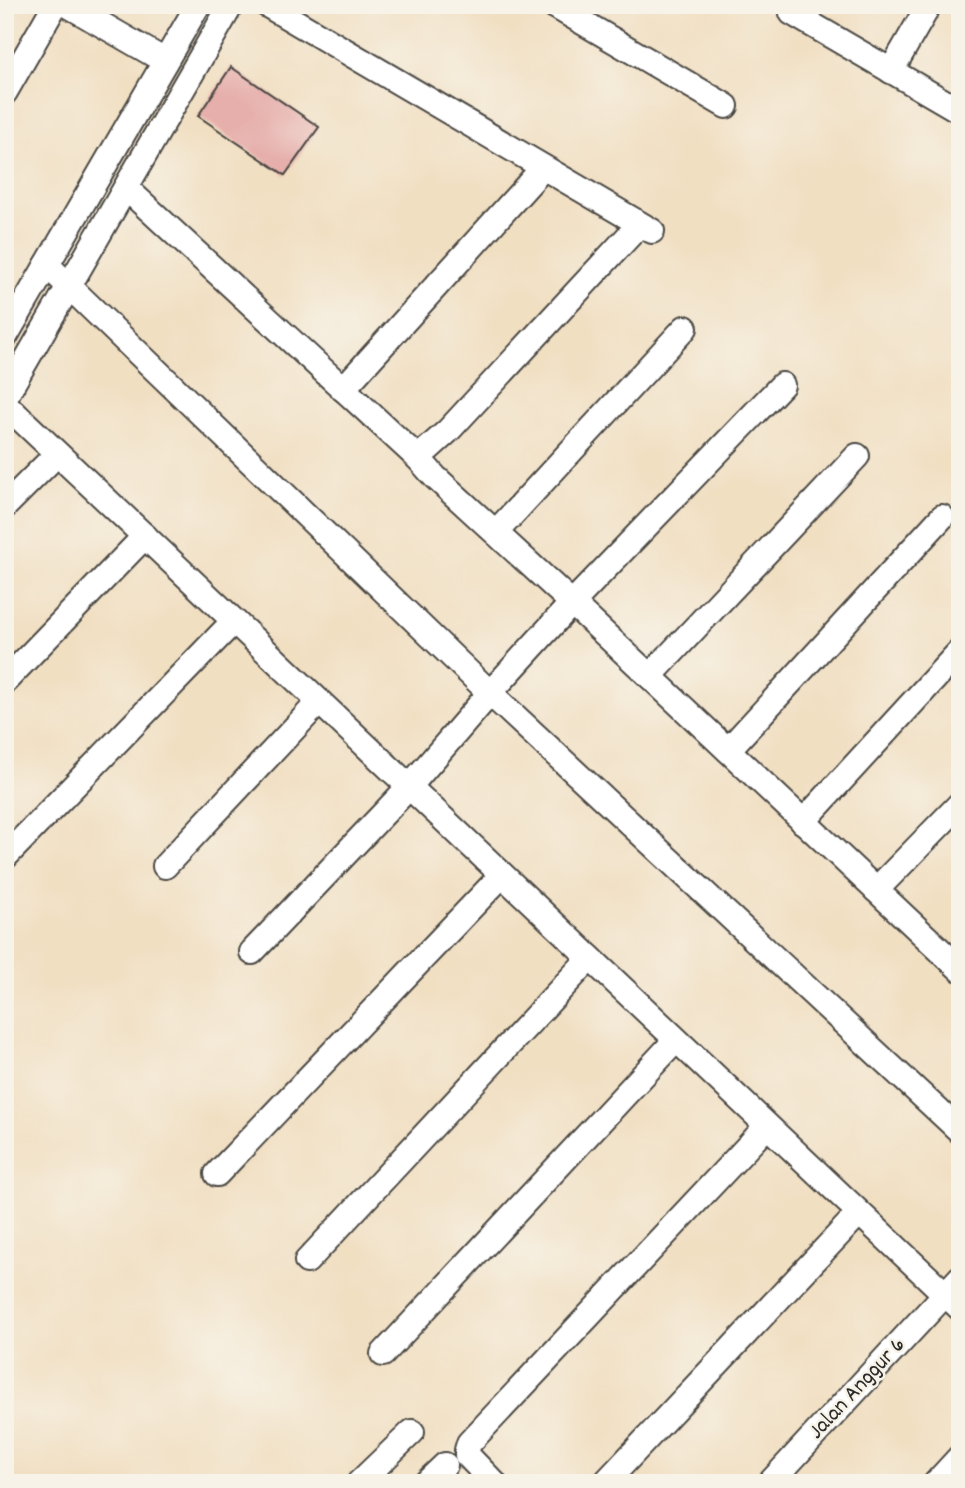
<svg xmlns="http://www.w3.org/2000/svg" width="965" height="1488" font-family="Dekko,sans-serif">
<rect width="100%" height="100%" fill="#f7f3e8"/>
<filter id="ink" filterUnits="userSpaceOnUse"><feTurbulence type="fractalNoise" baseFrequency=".0143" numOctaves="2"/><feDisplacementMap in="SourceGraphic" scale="14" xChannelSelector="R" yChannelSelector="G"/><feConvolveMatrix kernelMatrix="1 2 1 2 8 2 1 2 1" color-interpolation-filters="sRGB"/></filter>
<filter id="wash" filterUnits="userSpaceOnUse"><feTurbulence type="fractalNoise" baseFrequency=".00686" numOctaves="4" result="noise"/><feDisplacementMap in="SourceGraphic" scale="28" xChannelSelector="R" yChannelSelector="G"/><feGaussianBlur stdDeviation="1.57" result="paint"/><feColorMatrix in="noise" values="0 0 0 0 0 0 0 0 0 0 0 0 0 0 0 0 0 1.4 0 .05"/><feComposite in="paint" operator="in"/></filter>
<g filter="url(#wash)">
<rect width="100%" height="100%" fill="#f1dfc2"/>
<g id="blocks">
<polygon fill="#e6afac" points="231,67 319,127 285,175 198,116"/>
</g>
</g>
<g filter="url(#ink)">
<use href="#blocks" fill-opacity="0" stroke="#494642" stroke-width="2"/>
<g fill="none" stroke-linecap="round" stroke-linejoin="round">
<g stroke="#494642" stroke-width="28">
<g id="street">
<polyline points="68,5 165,61"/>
<polyline points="267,5 652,231"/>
<polyline points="553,5 726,106"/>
<polyline points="792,13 960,111"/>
<polyline points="891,71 929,5"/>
<polyline points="5,92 55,5"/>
<polyline points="126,188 418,458"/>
<polyline points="639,225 448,431 418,458 435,477 572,603 960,969"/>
<polyline points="47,265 490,693 960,1131"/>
<polyline points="5,337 198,5"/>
<polyline points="343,389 543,168"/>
<polyline points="5,397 231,5"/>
<polyline points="5,404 960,1308"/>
<polyline points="5,506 57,454"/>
<polyline points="496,532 685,328"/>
<polyline points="650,676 857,456"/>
<polyline points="5,681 145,536"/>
<polyline points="728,750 942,517"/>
<polyline points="803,822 960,651"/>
<polyline points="5,857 234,621"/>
<polyline points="165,866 319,702"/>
<polyline points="876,890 960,804"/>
<polyline points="252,952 409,787 490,693 572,603 782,385"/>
<polyline points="217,1174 502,875"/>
<polyline points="307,1261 590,958"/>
<polyline points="383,1354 676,1040"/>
<polyline points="359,1483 412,1432"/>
<polyline points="426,1483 445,1465"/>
<polyline points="494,1483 467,1455 467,1450 469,1443 767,1126"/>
<polyline points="605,1483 859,1213"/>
<polyline points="770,1483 960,1278"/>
<polyline points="936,1483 960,1457"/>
</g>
</g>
<use href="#street" stroke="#fff" stroke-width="24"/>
</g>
</g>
<g text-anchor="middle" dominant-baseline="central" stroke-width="5" stroke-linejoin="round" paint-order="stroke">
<g font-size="23" fill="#2b2b2b" stroke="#f7f3e8">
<text transform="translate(858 1389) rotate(-47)">Jalan Anggur 6</text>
</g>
</g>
<rect width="965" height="1488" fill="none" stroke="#f7f3e8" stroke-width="28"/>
</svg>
